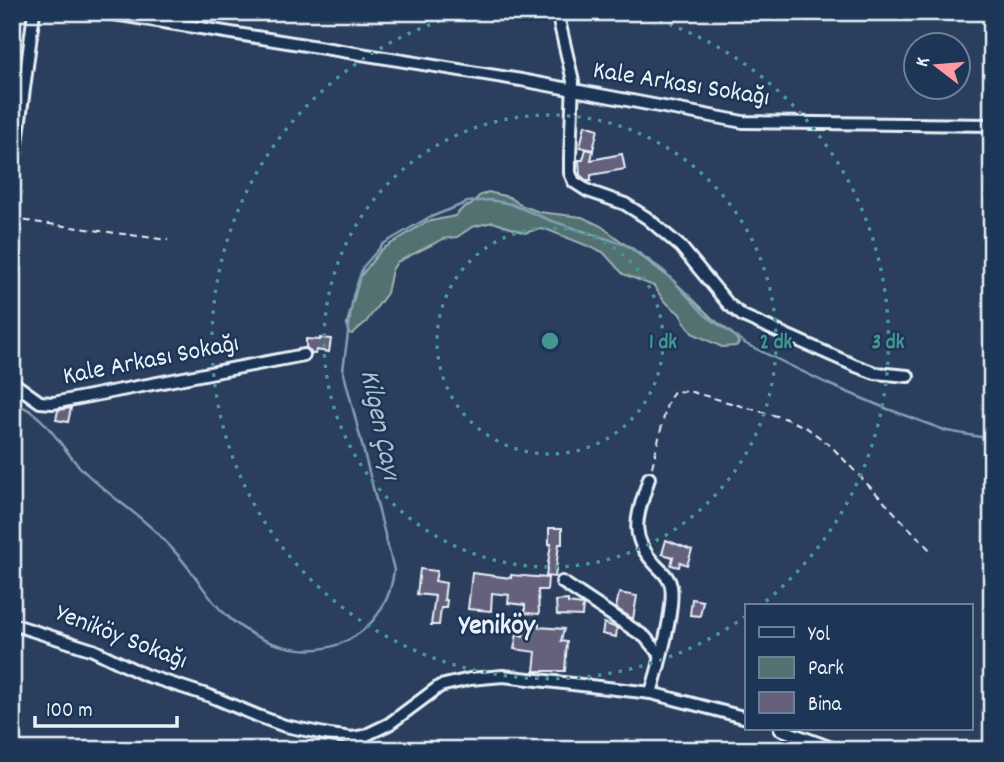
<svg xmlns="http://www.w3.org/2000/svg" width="1004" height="762" font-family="Dekko,sans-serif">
<rect width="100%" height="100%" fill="#2b3e5e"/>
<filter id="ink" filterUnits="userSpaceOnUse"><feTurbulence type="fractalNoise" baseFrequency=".0143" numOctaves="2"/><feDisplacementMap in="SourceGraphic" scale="14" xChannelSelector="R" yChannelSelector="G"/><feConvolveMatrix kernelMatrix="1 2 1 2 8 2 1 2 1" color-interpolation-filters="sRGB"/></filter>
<g filter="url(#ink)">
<polygon fill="#527170" stroke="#9db1b4" stroke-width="2" points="488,192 509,197 521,205 539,212 582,217 601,226 674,281 712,318 734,335 739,343 736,346 722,347 692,333 679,313 664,301 654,286 623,274 603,252 548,230 538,229 525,233 493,222 472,227 457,237 443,239 397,262 392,270 387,293 366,322 352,334 348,333 347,323 360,277 381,250 426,222 455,216 464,207 471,205 479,196"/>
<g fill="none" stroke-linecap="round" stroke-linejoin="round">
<path stroke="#82a0b2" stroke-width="2.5" d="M12 403C43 410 58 443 77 464 101 491 133 509 158 534 171 547 183 560 193 574 203 587 211 601 223 612 255 644 309 662 350 639 376 625 391 599 394 570L343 370 353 296 363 267 383 244 426 219 468 202 490 200 511 204 549 220 629 246 664 271 705 315 746 344 828 384 885 408 947 431 992 439"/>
</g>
<g fill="#65607c" stroke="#e8f1f8" stroke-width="2">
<polygon points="585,125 598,129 593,150 580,147"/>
<polygon points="586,149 593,151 591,160 622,154 625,169 591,175 591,181 587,181 580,175 579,160 583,160"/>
<polygon points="320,338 331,339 329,352 316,350 315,354 312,354 306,347 306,339 320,340"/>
<polygon points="71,408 68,422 56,420 58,410"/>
<polygon points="549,528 562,528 562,544 559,544 555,577 546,576 551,544 549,544"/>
<polygon points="666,540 692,550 687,565 680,562 679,567 671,565 673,557 662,554"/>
<polygon points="420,569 437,571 435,581 446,583 444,600 447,600 446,608 441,608 439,625 431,625 435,596 417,594"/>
<polygon points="472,573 511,578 511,575 548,578 547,590 538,590 539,614 525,613 525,605 508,603 509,595 492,593 491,611 468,609"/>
<polygon points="619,593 637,596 633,619 616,608"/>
<polygon points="692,599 703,601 700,616 690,615"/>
<polygon points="568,600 568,603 583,605 582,616 557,615 556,601"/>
<polygon points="525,621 539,624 539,627 564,629 561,641 567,642 565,671 534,671 536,652 514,649 517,634 523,636"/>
<polygon points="604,623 617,628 616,637 602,634"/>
</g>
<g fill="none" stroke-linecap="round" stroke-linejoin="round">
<g stroke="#e8f1f8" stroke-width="16">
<g id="street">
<polyline points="102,12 521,80 743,122 992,125"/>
<polyline points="557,12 573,81 570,158 570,173 574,182 588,191 625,204 647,218 681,247 729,305 743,316 856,366 875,373 908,376"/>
<polyline points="12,181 34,12"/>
<polyline points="12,382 40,402 53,403 304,355"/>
<path d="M649 478C639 513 626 534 655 564 661 571 669 576 671 586 675 608 658 670 651 693"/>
<polyline points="562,582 645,637 661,656"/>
<polyline points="12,624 93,650 145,675 210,696 258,716 285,726 330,735 352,738 364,736 389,724 440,686 470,679 503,676 651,693 747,718"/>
<polyline points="780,729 837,750"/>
</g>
</g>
<g stroke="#e8f1f8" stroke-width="2" stroke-dasharray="7 5" stroke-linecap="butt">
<polyline points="12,219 168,240"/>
<polyline points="652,467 667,404 674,391 692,392 787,419 807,428 831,446 931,551"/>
</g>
<use href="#street" stroke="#1d3557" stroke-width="10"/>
</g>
</g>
<g fill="none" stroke="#459590" stroke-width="3.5" stroke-dasharray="3.5 7">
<circle cx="550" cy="341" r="113"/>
<circle cx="550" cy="341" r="226"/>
<path d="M746 616A338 338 0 1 1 471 12M629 12A338 338 0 0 1 760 606"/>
</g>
<g text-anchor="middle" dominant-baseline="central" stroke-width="5" stroke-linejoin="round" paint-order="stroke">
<g font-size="26" fill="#e8f1f8" stroke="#1d3557">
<text transform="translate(681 85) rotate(9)">Kale Arkası Sokağı</text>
<text transform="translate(151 361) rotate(-11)">Kale Arkası Sokağı</text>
<text transform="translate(121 638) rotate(21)">Yeniköy Sokağı</text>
</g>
<g font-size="28" font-style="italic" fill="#acc2cf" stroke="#1d3557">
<text transform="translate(378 425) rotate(78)">Kilgen Çayı</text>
</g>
<g font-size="28" font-weight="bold" fill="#e8f1f8" stroke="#1d3557">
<text x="497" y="628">Yeniköy</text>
</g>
</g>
<circle cx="550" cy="341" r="10" fill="#459590" stroke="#1d3557" stroke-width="3.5"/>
<g font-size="21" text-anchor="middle" font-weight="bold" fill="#459590" stroke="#1d3557" stroke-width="5" stroke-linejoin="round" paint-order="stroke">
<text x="663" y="348">1 dk</text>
<text x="776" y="348">2 dk</text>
<text x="888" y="348">3 dk</text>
</g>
<rect width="1004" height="762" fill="none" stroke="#1d3557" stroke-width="42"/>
<rect x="21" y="21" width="962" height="720" fill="none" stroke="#e8f1f8" stroke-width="2.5" filter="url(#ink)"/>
<rect x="745" y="604" width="228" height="126" fill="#1d3557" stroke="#6e8097" stroke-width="2"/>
<rect x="759" y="627" width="35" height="10" fill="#1d3557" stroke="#6e8097" stroke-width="2"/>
<text x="808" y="640" font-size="21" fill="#e8f1f8">Yol</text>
<rect x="759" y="657" width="35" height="21" fill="#527170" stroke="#6e8097" stroke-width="2"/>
<text x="808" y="674" font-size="21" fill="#e8f1f8">Park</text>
<rect x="759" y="692" width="35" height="21" fill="#65607c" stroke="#6e8097" stroke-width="2"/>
<text x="808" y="710" font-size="21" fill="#e8f1f8">Bina</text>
<g transform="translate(937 66) rotate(286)"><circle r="33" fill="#1d3557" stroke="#6e8097" stroke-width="2"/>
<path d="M0-5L12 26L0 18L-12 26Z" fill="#ff9aa2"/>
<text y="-10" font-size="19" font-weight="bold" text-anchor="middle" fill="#e8f1f8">K</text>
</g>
<path d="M35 716v10h142v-10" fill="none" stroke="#e8f1f8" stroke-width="3.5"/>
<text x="46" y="716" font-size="21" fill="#e8f1f8" stroke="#1d3557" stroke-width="5" paint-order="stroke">100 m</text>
</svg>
